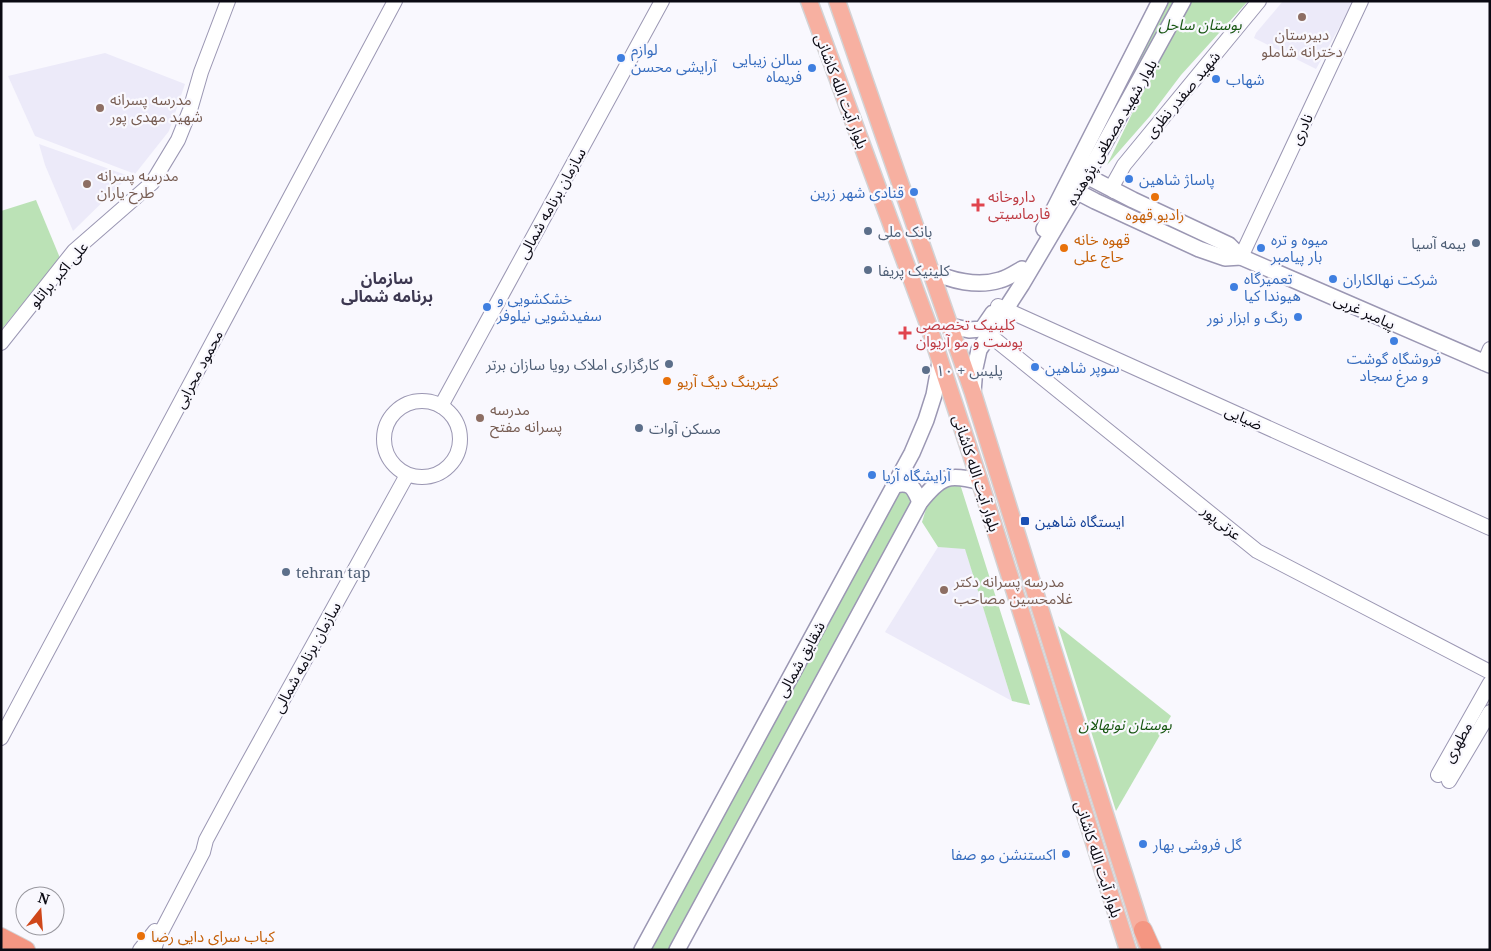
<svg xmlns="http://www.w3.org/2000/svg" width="1491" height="951" font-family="'Noto Serif','Noto Sans Arabic',serif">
<rect width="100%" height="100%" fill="#f9f8fe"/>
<g fill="#eceaf9">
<polygon points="1283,1 1354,1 1316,69 1254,38 1256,33"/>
<polygon points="105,53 185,84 169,131 135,174 35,136 8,76"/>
<polygon points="39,144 129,176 73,231 45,165"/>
<polygon points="938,547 965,548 1012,701 885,632"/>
</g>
<g fill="#bbe2b6">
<polygon points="1168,1 1177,1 1097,147 1092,140"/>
<polygon points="1189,1 1248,1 1181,75 1150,116 1107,165 1168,40"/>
<polygon points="36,200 60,258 1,330 1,211"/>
<polygon points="960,484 1030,705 1012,701 965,549 938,547 922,522 930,496 940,487"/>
<polygon points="898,488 907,488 913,500 909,510 671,950 648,950"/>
<polygon points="1058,626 1171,716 1116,811"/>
</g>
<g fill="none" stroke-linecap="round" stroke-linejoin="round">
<g stroke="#9b97b3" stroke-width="16">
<g id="tertiary">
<polyline points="1114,191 1114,183 1124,165 1259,1"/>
<polyline points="1241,257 1361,1"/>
<polyline points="998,306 1490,528"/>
<polyline points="982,329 1257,551 1490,672"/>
<polyline points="1,343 74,251 152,183 178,140 190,110 201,72 228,1"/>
<polyline points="1484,363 1490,349"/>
<circle cx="422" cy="439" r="38"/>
<polyline points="441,406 662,1"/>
<polyline points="1,738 395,1"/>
<polyline points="1438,775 1490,683"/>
<polyline points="1449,781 1490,712"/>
<polyline points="140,950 155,931"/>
<polyline points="154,950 157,940 203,852 206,840 233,790 407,475"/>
</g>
</g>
<g stroke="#9b97b3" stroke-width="18">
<g id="secondary">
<polyline points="1075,170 1133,200 1229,245 1241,257 1490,365"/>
<polyline points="1068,187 1095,201 1199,249 1225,258 1241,257"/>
<polyline points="1044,229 1160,1"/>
<path d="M930 270C950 281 978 287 1000 280 1008 278 1015 273 1022 269"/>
<polyline points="950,326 969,330 982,329 993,313"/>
<polyline points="973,392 975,368 979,350 1022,284 1097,157 1183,1"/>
<path d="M895 485C911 481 914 488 920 502"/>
<polyline points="642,950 912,453 926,420 934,395 940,362"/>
<path d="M677 950 920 502C941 476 948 473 980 482"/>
</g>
</g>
<g stroke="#d3d3d5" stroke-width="19">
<g id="primary">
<polyline points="809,1 928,324 980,482 1128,950"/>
<polyline points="837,1 973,393 1068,698 1146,943"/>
</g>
</g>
<g stroke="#d3d3d5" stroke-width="20">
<g id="trunk">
<polyline points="1143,930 1152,950"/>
<polyline points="1,937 26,950"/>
</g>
</g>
<use href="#tertiary" stroke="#fff" stroke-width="14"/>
<use href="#secondary" stroke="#fff" stroke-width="15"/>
<use href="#primary" stroke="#f7b0a1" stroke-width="16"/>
<use href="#trunk" stroke="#f49682" stroke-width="18"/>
</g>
<g fill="#8d6e63" stroke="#f9f8fe" stroke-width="2">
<circle cx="1302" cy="17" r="5"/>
<circle cx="100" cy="108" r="5"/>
<circle cx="87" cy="184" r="5"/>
<circle cx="480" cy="418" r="5"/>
<circle cx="944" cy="590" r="5"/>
</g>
<g fill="#3f7fe0" stroke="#f9f8fe" stroke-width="2">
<circle cx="621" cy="58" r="5"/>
<circle cx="812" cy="68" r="5"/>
<circle cx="1216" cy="79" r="5"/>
<circle cx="1129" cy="179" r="5"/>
<circle cx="914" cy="192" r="5"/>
<circle cx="1261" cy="248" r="5"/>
<circle cx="1333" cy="279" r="5"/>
<circle cx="1234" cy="287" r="5"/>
<circle cx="487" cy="307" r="5"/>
<circle cx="1298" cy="317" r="5"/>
<circle cx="1394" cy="341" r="5"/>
<circle cx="1035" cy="367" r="5"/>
<circle cx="872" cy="475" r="5"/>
<circle cx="1143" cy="844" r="5"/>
<circle cx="1066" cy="854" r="5"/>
</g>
<g fill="#e8710a" stroke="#f9f8fe" stroke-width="2">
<circle cx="1155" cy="197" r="5"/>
<circle cx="1064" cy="248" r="5"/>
<circle cx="667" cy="381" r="5"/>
<circle cx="141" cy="936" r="5"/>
</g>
<g fill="#e0444e" stroke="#f9f8fe" stroke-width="2">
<path d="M975.5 197.5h5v5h5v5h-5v5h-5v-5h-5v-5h5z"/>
<path d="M902.5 325.5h5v5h5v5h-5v5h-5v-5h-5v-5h5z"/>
</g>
<g fill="#5c6f8a" stroke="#f9f8fe" stroke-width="2">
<circle cx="868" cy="231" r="5"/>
<circle cx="1476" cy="243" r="5"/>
<circle cx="868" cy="270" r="5"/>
<circle cx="669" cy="364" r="5"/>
<circle cx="926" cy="370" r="5"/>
<circle cx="639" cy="428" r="5"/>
<circle cx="286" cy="572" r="5"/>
</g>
<rect fill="#1a4fb4" stroke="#f9f8fe" stroke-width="2" x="1020" y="516" width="10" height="10" rx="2.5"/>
<g text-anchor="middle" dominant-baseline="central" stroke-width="4.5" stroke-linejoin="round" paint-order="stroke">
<g font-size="15" font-style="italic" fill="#175611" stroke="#f9f8fe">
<text x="1200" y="24">بوستان ساحل</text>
<text x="1125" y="724">بوستان نونهالان</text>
</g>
<g font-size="15" fill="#785e54" stroke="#f9f8fe" text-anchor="start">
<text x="1302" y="34" text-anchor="middle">دبیرستان<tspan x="1302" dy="17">دخترانه شاملو</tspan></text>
<text x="110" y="99">مدرسه پسرانه<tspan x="110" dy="17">شهید مهدی پور</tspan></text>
<text x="97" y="175">مدرسه پسرانه<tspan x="97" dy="17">طرح یاران</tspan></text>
<text x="490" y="409">مدرسه<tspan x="490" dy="17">پسرانه مفتح</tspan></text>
<text x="954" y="581">مدرسه پسرانه دکتر<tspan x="954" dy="17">غلامحسین مصاحب</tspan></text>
</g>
<g font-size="15" fill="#366cbe" stroke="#f9f8fe" text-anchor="start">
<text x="631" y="49">لوازم<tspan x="631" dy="17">آرایشی محسن</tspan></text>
<text x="802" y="59" text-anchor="end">سالن زیبایی<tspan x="802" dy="17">فریماه</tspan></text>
<text x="1226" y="79">شهاب</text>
<text x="1139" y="179">پاساژ شاهین</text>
<text x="904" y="192" text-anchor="end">قنادی شهر زرین</text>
<text x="1271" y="239">میوه و تره<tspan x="1271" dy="17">بار پیامبر</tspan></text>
<text x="1244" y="278">تعمیرگاه<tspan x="1244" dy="17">هیوندا کیا</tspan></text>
<text x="1343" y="279">شرکت نهالکاران</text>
<text x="497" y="298">خشکشویی و<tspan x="497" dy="17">سفیدشویی نیلوفر</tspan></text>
<text x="1288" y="317" text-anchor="end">رنگ و ابزار نور</text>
<text x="1394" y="358" text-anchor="middle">فروشگاه گوشت<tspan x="1394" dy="17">و مرغ سجاد</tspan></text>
<text x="1045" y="367">سوپر شاهین</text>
<text x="882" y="475">آرایشگاه آریا</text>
<text x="1153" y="844">گل فروشی بهار</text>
<text x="1056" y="854" text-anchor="end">اکستنشن مو صفا</text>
</g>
<g font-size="15" fill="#0b0a13" stroke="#f9f8fe">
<text transform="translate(842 91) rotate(69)">بلوار آیت الله کاشانی</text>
<text transform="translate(1182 94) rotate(-50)">شهید صفدر نظری</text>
<text transform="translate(1301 129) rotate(-65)">نادری</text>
<text transform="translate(1111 132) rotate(-60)">بلوار شهید مصطفی پژوهنده</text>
<text transform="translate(551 203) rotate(-61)">سازمان برنامه شمالی</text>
<text transform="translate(58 274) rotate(-49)">علی اکبر براتلو</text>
<text transform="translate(1365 311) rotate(24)">پیامبر غربی</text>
<text transform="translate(198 369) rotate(-62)">محمود محرابی</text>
<text transform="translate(1244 417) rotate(24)">ضیایی</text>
<text transform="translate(977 473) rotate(72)">بلوار آیت الله کاشانی</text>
<text transform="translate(1222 522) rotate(39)">عزتی‌پور</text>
<text transform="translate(306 657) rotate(-61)">سازمان برنامه شمالی</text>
<text transform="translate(800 659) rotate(-61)">شقایق شمالی</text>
<text transform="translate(1457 742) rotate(-61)">مطهری</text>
<text transform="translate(1099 859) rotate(72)">بلوار آیت الله کاشانی</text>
</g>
<g font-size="15" fill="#be3a42" stroke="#f9f8fe" text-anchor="start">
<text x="988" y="196">داروخانه<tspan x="988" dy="17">فارماسیتی</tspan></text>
<text x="916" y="324">کلینیک تخصصی<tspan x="916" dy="17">پوست و مو آریوان</tspan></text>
</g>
<g font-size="15" fill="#c56008" stroke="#f9f8fe" text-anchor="start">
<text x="1155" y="214" text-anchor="middle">رادیو قهوه</text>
<text x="1074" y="239">قهوه خانه<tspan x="1074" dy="17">حاج علی</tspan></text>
<text x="677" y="381">کیترینگ دیگ آریو</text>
<text x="151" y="936">کباب سرای دایی رضا</text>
</g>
<g font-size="15" fill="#4e5e75" stroke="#f9f8fe" text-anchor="start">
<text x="878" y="231">بانک ملی</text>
<text x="1466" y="243" text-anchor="end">بیمه آسیا</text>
<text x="878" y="270">کلینیک پریفا</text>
<text x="659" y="364" text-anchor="end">کارگزاری املاک رویا سازان برتر</text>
<text x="936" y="370">پلیس + ۱۰</text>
<text x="649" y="428">مسکن آوات</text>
<text x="296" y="572">tehran tap</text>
</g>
<g font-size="15" fill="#164399" stroke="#f9f8fe" text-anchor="start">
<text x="1035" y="521">ایستگاه شاهین</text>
</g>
<g font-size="16" font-weight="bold" fill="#3d3851" stroke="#f9f8fe">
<text x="387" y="278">سازمان<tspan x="387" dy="18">برنامه شمالی</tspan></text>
</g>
</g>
<rect width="1491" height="951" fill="none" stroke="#0b0a13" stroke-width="5"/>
<g transform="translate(40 911) rotate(17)"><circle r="24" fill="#f9f8fe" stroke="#9a99a0"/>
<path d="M0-4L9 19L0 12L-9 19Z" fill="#cf471a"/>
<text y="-8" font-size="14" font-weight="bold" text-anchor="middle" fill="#0b0a13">N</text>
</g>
</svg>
